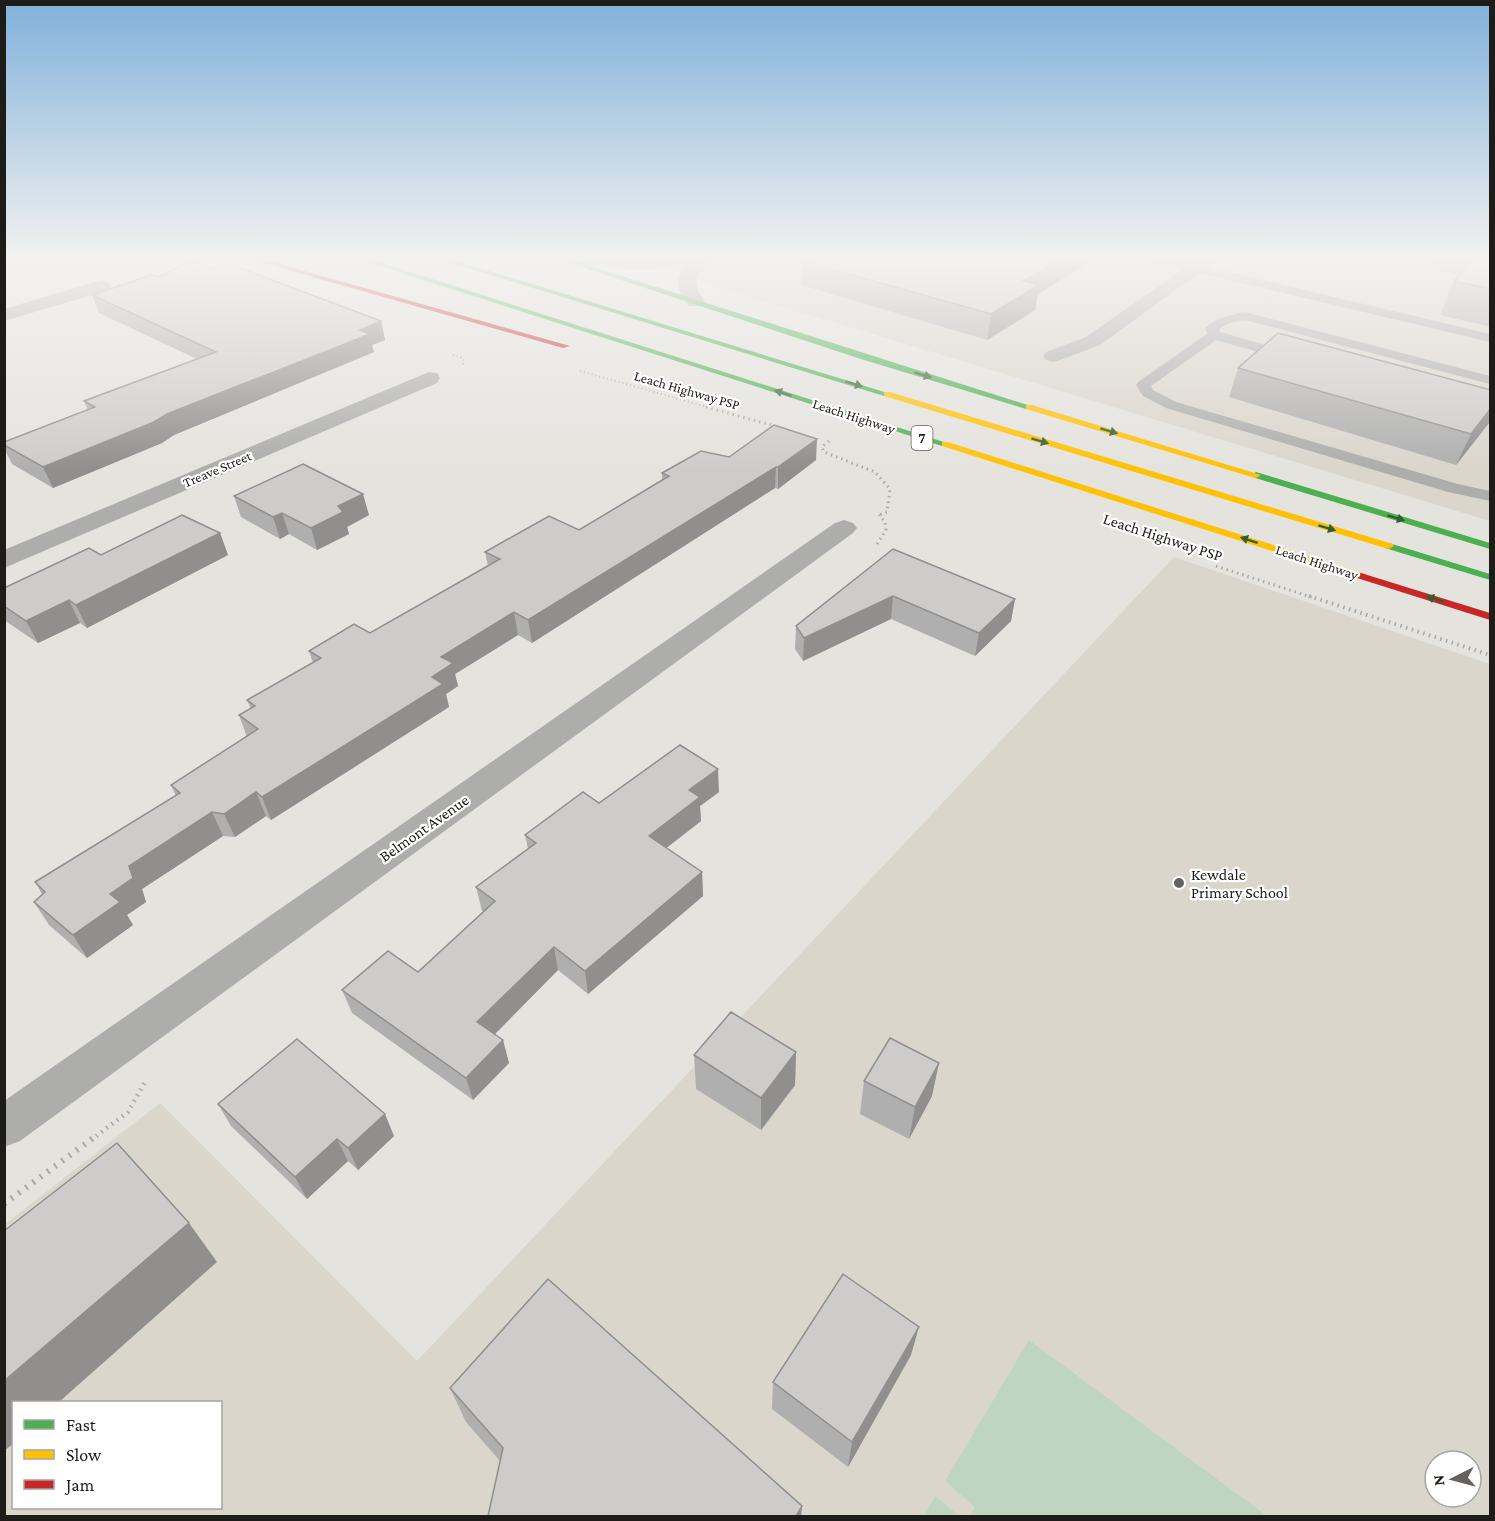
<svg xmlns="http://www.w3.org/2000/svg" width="1495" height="1521" font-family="'Crimson Pro',serif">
<rect width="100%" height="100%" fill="#e5e3de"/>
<g fill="#dbd6cc" fill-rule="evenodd">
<polygon points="628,257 1490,257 1490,521 734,292"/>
<path d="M1174 557 1490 664V1516H5V1224L160 1103 417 1361ZM14 1402H220V1508H14ZM1435 1461H1471V1497H1435Z"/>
</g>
<g fill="#bed6bf">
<polygon points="1029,1340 1267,1516 970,1516 975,1507 945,1481"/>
<polygon points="935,1496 959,1516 924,1516"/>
</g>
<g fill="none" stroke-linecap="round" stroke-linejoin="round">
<g stroke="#aaa9a7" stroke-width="2" stroke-dasharray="1 3" stroke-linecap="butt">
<polyline points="194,257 216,264"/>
<polyline points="130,271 152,257"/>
<polyline points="453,355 463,358 464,363 461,366"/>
<polyline points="580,371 711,408"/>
</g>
<g stroke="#aaa9a7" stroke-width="3" stroke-dasharray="1.5 4" stroke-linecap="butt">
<polyline points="706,407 778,427"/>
<polyline points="829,441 822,447 824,452 875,472 890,489 887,512 879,515"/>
<polyline points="877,544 886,530 885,522 879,515"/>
<polyline points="1216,566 1314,598"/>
</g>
<polyline stroke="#aaa9a7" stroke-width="4" stroke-dasharray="1.5 4.5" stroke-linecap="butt" points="1309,596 1490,655"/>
<polyline stroke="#aaa9a7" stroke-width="4.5" stroke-dasharray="1.5 5" stroke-linecap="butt" points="91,1140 128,1112 145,1082"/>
<polyline stroke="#aaa9a7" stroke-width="6" stroke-dasharray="2 7" stroke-linecap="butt" points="4,1204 93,1138"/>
<g fill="#adadab" fill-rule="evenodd">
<polygon points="1195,264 1490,334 1490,342 1191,271 1189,268"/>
<path d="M1245 312 1490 376V384L1245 320 1230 323 1219 329 1220 332 1293 353 1295 356 1293 359H1283L1216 340 1151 386 1153 390 1176 402 1458 484 1490 491V501L1448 492 1166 408 1143 396 1136 385 1138 382 1207 334 1205 328C1216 317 1231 315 1245 312Z"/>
</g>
<g fill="#adadab" fill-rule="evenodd">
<path d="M550 257H713L696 278 697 289 705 302 703 306H689C678 291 673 281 685 265 643 273 601 268 559 262L553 261Z"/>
<polygon points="1140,257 1171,257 1193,262 1200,257 1221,257 1100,345 1060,360 1053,362 1046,360 1043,356 1046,352 1086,337 1182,270 1143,261"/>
<polygon points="102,280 109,282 111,286 109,290 4,321 4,309"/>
<polygon points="429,372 437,373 440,378 437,383 4,568 4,550"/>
<polygon points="844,520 853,523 857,528 853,533 20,1141 4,1147 4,1101 835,523"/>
</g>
<g fill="#4caf50" fill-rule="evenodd">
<polygon points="351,257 363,257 950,444 942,446"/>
<polygon points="432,257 444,257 891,394 884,396"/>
<polygon points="551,257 562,257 1034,407 1026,409 864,360"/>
<polygon points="1256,472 1490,543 1490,549 1252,477 1251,475"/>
<polygon points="1389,543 1490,574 1490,580 1385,548 1384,546"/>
</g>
<g fill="#ffc107" fill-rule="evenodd">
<polygon points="884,392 890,392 1393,544 1394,546 1389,549 1385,548 884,396"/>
<polygon points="1026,405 1032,405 1261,475 1256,478 1252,477 1026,409"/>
<polygon points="942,442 948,442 1365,574 1367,576 1361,579 1357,578 942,446"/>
</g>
<g fill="#c62828" fill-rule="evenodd">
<polygon points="243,257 255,257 570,346 563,348"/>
<polygon points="1361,573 1490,613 1490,620 1357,578 1355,576"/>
</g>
</g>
<g fill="#b0afaf">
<polygon points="810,257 1098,257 1038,294 1035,310 987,340 801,285 802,261"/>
<polygon points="1436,257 1491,257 1491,327 1440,315 1454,281 1460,275 1431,269"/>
<polygon points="212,268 381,321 385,340 372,345 374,352 174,435 162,443 53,488 12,464 4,448 4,442 88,410 84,401 197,359 99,313 92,295 159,277"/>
<polygon points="1238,368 1491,390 1491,418 1489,423 1456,465 1229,397"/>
<polygon points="729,457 816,460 778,489 775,488 532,643 518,635 455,674 458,686 446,694 449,707 271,820 266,816 235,837 223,836 142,889 146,902 127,915 133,925 87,958 49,925 34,902 42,894 35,882 176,796 171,785 247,737 239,715 251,709 247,700 313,663 309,651 370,633 488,566 485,552 579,530 662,480 662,473"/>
<polygon points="234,496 369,515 347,527 349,534 317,550 289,534 280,539 241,517"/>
<polygon points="220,533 228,555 87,628 80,623 38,643 4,620 4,588 101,555"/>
<polygon points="893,549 1015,599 1011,621 975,656 891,619 803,661 795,649 796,626"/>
<polygon points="719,792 700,806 701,821 666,848 702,872 703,896 588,994 558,970 495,1034 509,1063 473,1100 352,1013 342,990 418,972 484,912 482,911 476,887 528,849 525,835 599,803"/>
<polygon points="796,1052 795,1085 761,1130 696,1089 694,1055"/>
<polygon points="864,1081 932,1096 909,1139 860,1114"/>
<polygon points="218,1104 394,1136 358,1170 348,1161 307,1199 231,1126"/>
<polygon points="911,1355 848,1467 772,1409 773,1382"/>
<polygon points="450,1388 802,1506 801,1516 488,1516 500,1461 466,1422"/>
</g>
<g fill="#908f8e">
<polygon points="1064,257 1098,257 1038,294 1035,310 987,340 991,314 1023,281"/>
<polygon points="381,321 385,340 372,345 374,352 174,435 162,443 53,488 43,467"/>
<polygon points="1491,408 1491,418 1489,423 1456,465 1471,434"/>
<polygon points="817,439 816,460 778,489 778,467"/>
<polygon points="776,467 775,488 532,643 528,620"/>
<polygon points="363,494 369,515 347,527 349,534 317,550 311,528 338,506"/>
<polygon points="282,513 289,534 280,539 273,517"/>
<polygon points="220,533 228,555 87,628 76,605"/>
<polygon points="893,596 891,619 803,661 804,638"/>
<polygon points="1015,599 1011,621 975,656 979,633"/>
<polygon points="69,600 80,623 38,643 26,621"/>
<polygon points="514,612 518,635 455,674 458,686 446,694 449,707 271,820 262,797 432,677 441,657"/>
<polygon points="718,769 719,792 700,806 701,821 651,860 649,836 689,790"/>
<polygon points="256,792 266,816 235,837 224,814"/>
<polygon points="212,812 223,836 142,889 146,902 127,915 133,925 87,958 73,935 110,894 129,866"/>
<polygon points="702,872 703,896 588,994 585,971"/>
<polygon points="554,947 558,970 484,1045 477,1022"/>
<polygon points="503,1040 509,1063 473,1100 466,1078"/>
<polygon points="796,1052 795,1085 761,1130 761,1098"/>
<polygon points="939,1063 932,1096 909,1139 915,1107"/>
<polygon points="385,1114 394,1136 358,1170 348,1148"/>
<polygon points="337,1139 348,1161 307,1199 295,1177"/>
<polygon points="189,1223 217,1262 59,1402 14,1402 14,1443 4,1451 4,1381"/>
<polygon points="919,1327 911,1355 848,1467 852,1442"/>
<polygon points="802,1506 801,1516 796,1516"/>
</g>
<g fill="#cdcccb" stroke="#908f8e" stroke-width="1.5">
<polygon points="810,257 1064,257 1023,281 1039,285 991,314 802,261"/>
<polygon points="1477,257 1491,257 1491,289 1454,281"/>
<polygon points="191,261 212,268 227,263 381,321 360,330 370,334 167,414 154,422 43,467 4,445 4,442 95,407 84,401 216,352 92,295 151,275 159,277"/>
<polygon points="1278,333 1491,390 1491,408 1471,434 1238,368"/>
<polygon points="774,425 817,439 778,467 776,467 528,620 514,612 441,657 453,663 432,677 443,684 262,797 256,792 224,814 212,812 129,866 133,878 110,894 120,902 73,935 34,902 45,892 35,882 180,793 171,785 258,729 239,715 255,706 247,700 321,658 309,651 354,624 370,633 500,559 485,552 549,516 579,530 669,476 662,473 701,451 729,457"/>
<polygon points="303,464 363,494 338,506 343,512 311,528 282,513 273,517 234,496"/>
<polygon points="182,515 220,533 76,605 69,600 26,621 4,606 4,588 89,548 101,555"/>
<polygon points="893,549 1015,599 979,633 893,596 804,638 796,626"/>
<polygon points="680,745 718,769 689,790 700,797 649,836 702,872 585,971 554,947 477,1022 503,1040 466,1078 342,990 388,951 418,972 495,901 476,887 536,843 525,835 583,792 599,803"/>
<polygon points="731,1012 796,1052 761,1098 694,1055"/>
<polygon points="890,1038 939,1063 915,1107 864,1081"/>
<polygon points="297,1039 385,1114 348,1148 337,1139 295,1177 218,1104"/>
<polygon points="117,1143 189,1223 4,1381 4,1231"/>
<polygon points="843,1274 919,1327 852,1442 773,1382"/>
<polygon points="548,1279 802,1506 796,1516 488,1516 503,1448 450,1388"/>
</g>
<defs><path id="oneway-solid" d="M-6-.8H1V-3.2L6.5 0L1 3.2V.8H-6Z" transform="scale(1.5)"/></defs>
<g fill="#335e32">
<use href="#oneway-solid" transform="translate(923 375) rotate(17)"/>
<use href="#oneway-solid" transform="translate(854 384) rotate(17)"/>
<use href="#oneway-solid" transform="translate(783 393) rotate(-162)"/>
<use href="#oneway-solid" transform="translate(1109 431) rotate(17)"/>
<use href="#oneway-solid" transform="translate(1040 441) rotate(17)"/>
<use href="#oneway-solid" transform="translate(1396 518) rotate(17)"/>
<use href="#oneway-solid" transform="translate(1327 528) rotate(17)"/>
<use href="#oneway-solid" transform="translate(1249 540) rotate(-162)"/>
<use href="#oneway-solid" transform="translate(1435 599) rotate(-162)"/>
</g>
<linearGradient id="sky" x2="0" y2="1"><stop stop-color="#80b1db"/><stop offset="0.55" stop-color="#f3f2f0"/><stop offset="1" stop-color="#f3f2f0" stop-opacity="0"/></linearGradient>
<rect width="1495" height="470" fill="url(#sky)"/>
<circle fill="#64625e" stroke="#fff" stroke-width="2" cx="1179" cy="883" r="6"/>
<g text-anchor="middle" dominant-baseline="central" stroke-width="4.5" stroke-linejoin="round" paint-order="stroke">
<g font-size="14" fill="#1e1c19" stroke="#fff">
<text transform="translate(687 390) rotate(16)">Leach Highway PSP</text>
<text transform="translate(854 416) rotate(18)">Leach Highway</text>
<text transform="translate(217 469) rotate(-23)">Treave Street</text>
<text transform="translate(1317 562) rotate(18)">Leach Highway</text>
</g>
<rect fill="#fff" stroke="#62605e" stroke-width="1.5" x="911.5" y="426" width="21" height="24" rx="4.5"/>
<g font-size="15" font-weight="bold" fill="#1e1c19">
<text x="922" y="438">7</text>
</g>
<g font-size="16" fill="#1e1c19" stroke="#fff">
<text transform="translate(1163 537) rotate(18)">Leach Highway PSP</text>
<text transform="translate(424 828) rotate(-35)">Belmont Avenue</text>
</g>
<g font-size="16" fill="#1e1c19" stroke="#fff" text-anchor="start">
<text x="1191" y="874">Kewdale<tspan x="1191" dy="18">Primary School</tspan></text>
</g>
</g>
<rect width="1495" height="1521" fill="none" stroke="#1e1c19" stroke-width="12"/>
<rect x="12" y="1401" width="210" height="108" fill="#ffffff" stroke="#a5a4a3" stroke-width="1.5"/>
<rect x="24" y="1420" width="30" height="9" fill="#4caf50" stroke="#a5a4a3" stroke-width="1.5"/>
<text x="66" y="1431" font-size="18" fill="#1e1c19">Fast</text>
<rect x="24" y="1450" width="30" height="9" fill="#ffc107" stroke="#a5a4a3" stroke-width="1.5"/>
<text x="66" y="1461" font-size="18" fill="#1e1c19">Slow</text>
<rect x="24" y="1480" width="30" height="9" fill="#c62828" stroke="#a5a4a3" stroke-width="1.5"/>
<text x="66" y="1491" font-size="18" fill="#1e1c19">Jam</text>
<g transform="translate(1453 1479) rotate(264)"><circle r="28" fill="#ffffff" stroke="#a5a4a3" stroke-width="1.5"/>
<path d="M0-4.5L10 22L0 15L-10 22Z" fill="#64625e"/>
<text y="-9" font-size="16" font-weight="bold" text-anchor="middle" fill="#1e1c19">N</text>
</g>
</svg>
